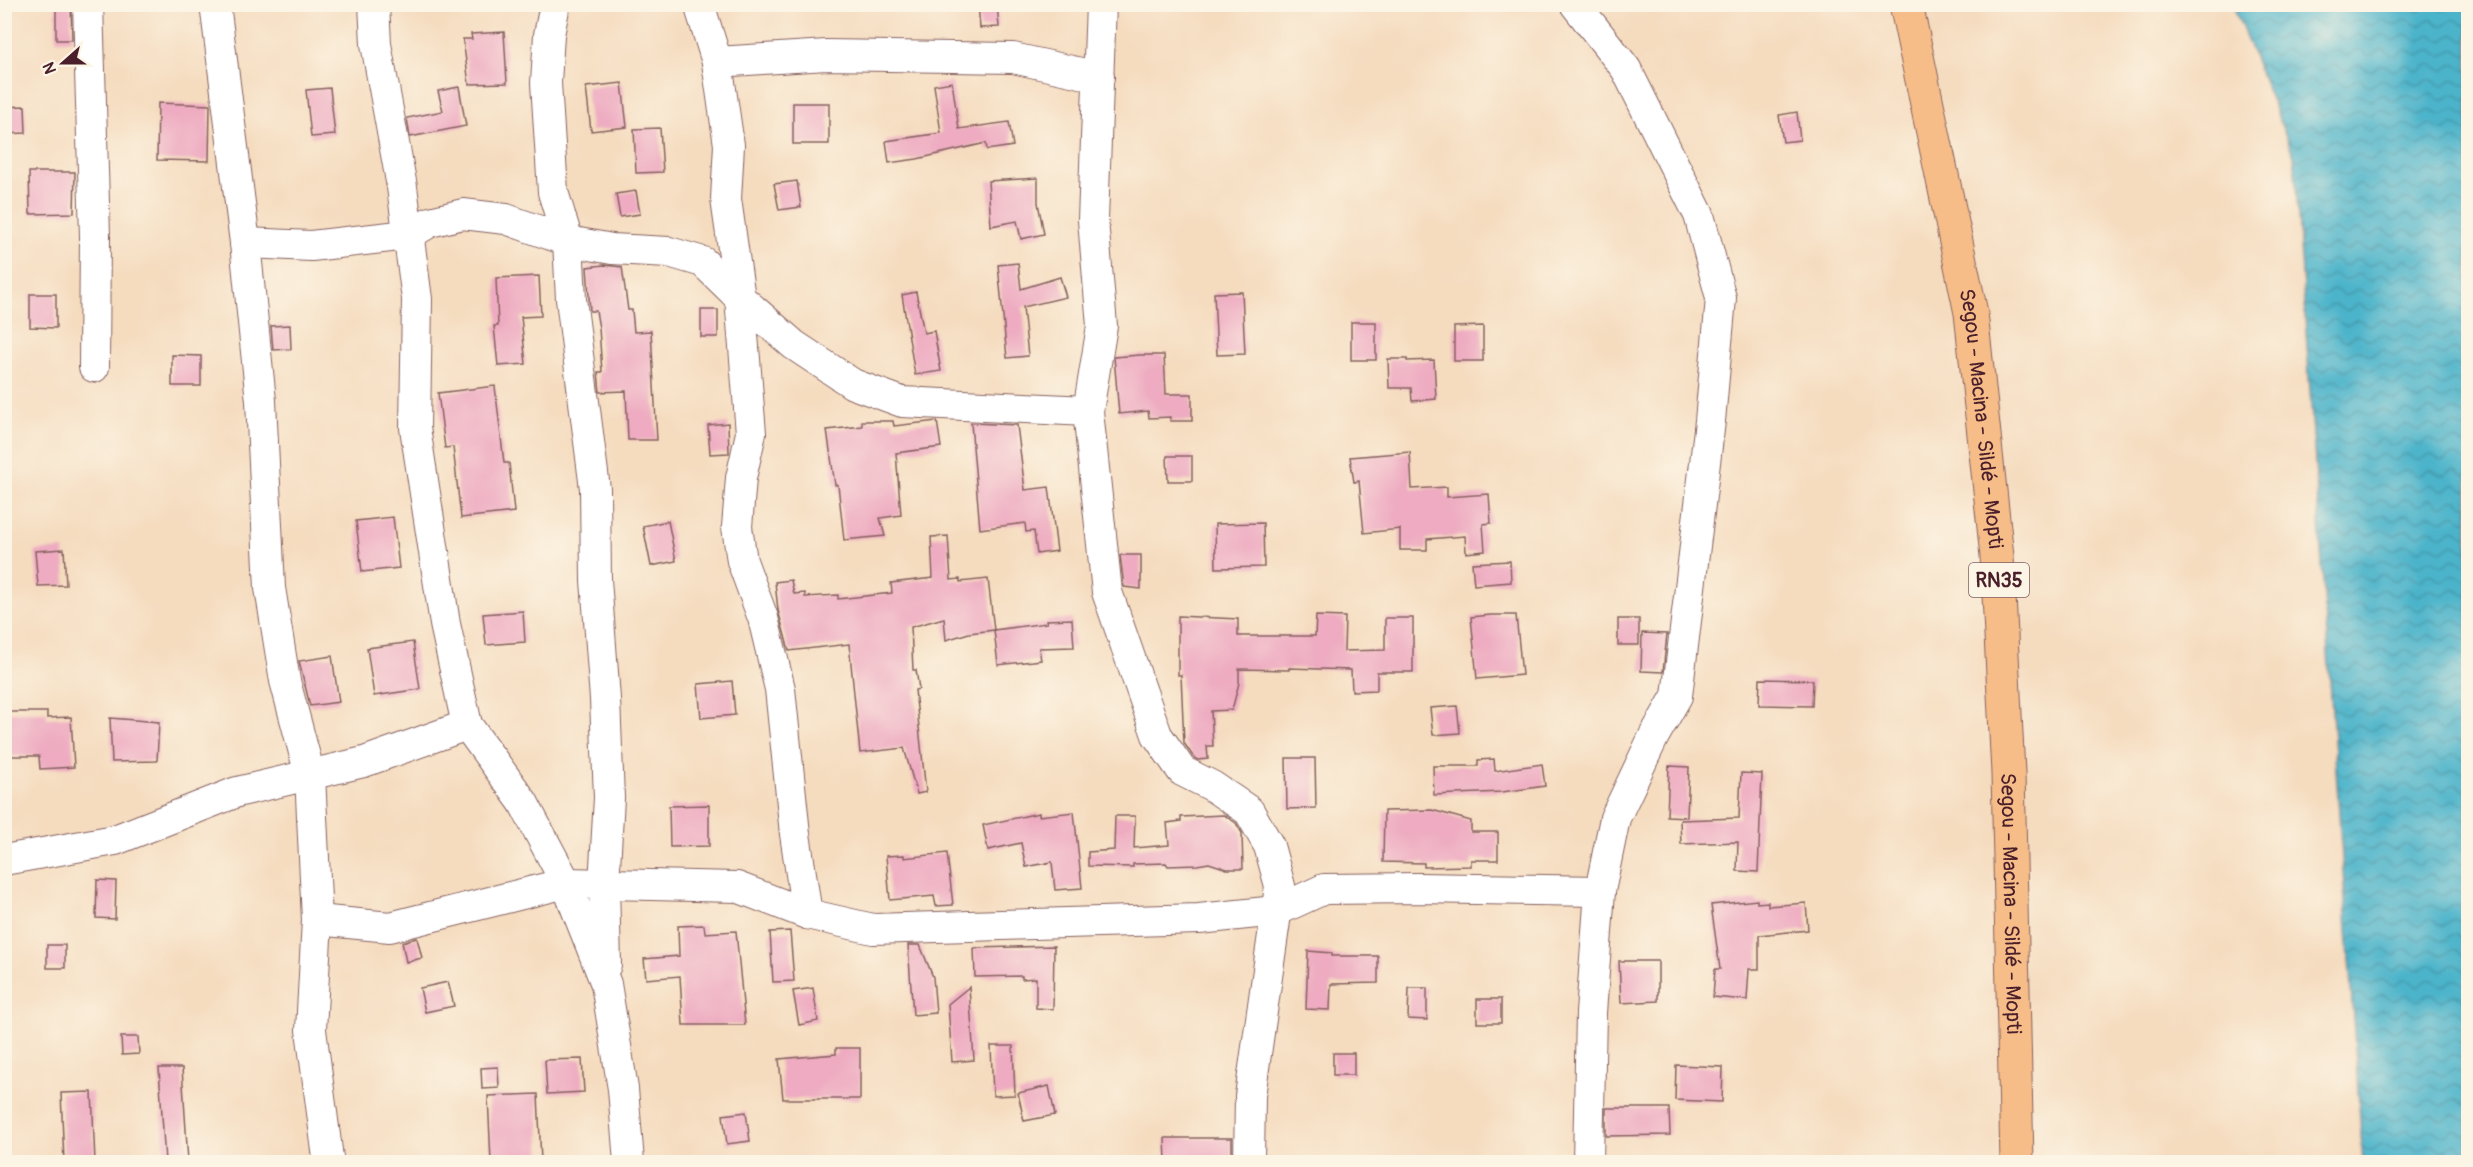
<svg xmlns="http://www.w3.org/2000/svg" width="2473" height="1167" font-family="Pangolin,sans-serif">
<defs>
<pattern id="water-waves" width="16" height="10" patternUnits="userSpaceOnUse" patternTransform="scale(1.5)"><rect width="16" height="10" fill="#4cb4ca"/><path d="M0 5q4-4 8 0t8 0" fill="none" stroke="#4192a4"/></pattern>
</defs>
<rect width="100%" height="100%" fill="#fcf5e5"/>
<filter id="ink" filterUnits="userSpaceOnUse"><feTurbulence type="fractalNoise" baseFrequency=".0167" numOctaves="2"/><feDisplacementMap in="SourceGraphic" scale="12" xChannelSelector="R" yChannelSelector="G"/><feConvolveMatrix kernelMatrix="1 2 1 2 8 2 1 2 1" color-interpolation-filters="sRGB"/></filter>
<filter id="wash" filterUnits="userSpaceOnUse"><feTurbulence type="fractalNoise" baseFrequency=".008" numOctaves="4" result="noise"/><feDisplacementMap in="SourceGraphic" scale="24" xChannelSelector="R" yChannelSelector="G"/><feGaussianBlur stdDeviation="1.35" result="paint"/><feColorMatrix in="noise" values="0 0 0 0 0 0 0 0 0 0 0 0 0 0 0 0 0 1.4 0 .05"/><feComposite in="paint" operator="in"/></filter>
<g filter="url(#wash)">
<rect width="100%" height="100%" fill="#f5dcbf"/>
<polygon fill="url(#water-waves)" stroke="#4b6a7a" stroke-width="1.5" points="2233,5 2468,5 2468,1162 2363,1162 2294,156"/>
<g id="blocks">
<g fill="#eeabc1">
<polygon points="56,4 71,4 72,40 56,40"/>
<polygon points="978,4 997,4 999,27 980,28"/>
<polygon points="504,32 507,83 469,84 463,39 472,39 471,34"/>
<polygon points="952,82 959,129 1009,122 1013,146 987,150 986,143 917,159 889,163 886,141 941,133 934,85"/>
<polygon points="622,83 627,127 591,131 586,87"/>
<polygon points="459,87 466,126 410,137 407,118 443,111 438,91"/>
<polygon points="330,88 335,135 311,137 306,90"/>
<polygon points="158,103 210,105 209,161 157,160"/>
<rect x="793" y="103" width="36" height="41"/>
<polygon points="25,106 26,133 4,134 4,107"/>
<polygon points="1797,112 1800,140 1783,142 1779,115"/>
<polygon points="660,128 663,172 636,173 634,129"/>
<polygon points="29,172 75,172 74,213 30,214"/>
<polygon points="1038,178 1038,203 1044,234 1021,239 1017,221 991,226 988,181"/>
<polygon points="797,181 801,207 779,210 774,184"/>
<polygon points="636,191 640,214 620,217 616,194"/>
<polygon points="1018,263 1021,289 1060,277 1066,297 1023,307 1028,356 1007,358 998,265"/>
<polygon points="604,265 622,267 628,310 632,310 634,332 651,331 657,440 628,440 626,391 600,392 598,372 602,372 599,328 596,311 590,311 587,267"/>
<polygon points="539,276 541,316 521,317 526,364 498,366 494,326 498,326 496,278"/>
<polygon points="916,292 924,333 934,331 941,371 915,375 902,295"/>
<polygon points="1242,292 1245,354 1217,355 1214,293"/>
<polygon points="30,294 56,294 56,328 30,327"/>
<rect x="701" y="310" width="17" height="27"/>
<rect x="1351" y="322" width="25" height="38"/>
<polygon points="290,325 291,349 273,350 271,326"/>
<polygon points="1483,326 1483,361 1454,361 1454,327"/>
<polygon points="172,355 201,356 201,386 172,386"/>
<polygon points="1140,355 1164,355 1166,394 1192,394 1192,421 1170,421 1170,417 1149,418 1148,411 1119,414 1114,357"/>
<polygon points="1388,359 1407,359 1407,361 1434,360 1436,399 1412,401 1411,388 1389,388"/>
<polygon points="495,386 504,463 509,463 514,512 461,518 453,447 445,448 438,393"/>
<polygon points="862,421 893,421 894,426 937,421 941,447 896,453 901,515 880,518 885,536 844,540 838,485 835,485 827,430 862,426"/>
<polygon points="728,423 729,453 710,454 708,425"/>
<polygon points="971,423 1017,425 1025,490 1049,487 1057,551 1037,554 1034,531 1026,532 1025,523 980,529"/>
<polygon points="1410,452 1412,489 1447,487 1447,497 1489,494 1491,523 1483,524 1485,551 1466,553 1465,536 1427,539 1427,550 1400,550 1400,529 1364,533 1359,481 1354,482 1350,457"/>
<polygon points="1167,456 1192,456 1192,481 1168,481"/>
<polygon points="393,517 399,568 362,572 356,521"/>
<polygon points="668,521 676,561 651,566 643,526"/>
<polygon points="1263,523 1264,567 1216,568 1215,524"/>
<polygon points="948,536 951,580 960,579 960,582 988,579 994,630 969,633 946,640 944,618 911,627 913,670 916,670 919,689 915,690 926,792 917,794 904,748 860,753 849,644 789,651 778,610 775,582 791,580 794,594 805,593 805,597 838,595 838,599 892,593 891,583 933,578 931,537"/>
<polygon points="64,549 66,585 38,586 35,551"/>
<polygon points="1120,555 1141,555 1141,589 1124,587"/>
<polygon points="1510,561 1511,582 1474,585 1472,563"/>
<polygon points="523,611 525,642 486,645 483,614"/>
<polygon points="1491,615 1516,615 1522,675 1477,679 1471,617"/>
<polygon points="1178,616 1238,619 1238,636 1315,636 1316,616 1345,617 1344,651 1385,650 1385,618 1413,618 1413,672 1377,672 1377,690 1352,691 1351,670 1289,668 1289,670 1239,669 1239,683 1232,710 1211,711 1213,746 1207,746 1208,759 1198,760 1194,758 1184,743 1181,675 1178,675"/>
<polygon points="1072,619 1074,647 1039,648 1041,660 998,665 994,630 1047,623 1046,620"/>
<rect x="1618" y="619" width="21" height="26"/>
<polygon points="1642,633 1667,634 1663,672 1641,671"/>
<polygon points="413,642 420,689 374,696 367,648"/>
<polygon points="332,656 339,702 310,706 299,661"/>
<polygon points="1760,679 1813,680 1812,706 1759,705"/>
<polygon points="732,681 735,715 701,718 698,684"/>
<polygon points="1457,706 1460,733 1433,735 1430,708"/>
<polygon points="4,712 47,712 47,718 71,717 74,767 40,769 39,756 4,756"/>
<polygon points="110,718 159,722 157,761 112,762"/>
<polygon points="1286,758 1315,758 1316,808 1287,809"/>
<polygon points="1494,759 1495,771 1542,764 1545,786 1502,792 1434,795 1433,766 1478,766 1478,760"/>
<polygon points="1669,766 1689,767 1687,817 1667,816"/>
<polygon points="1741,773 1762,774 1758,872 1737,871 1738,842 1681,844 1680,820 1739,818"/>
<polygon points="709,805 709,846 670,847 669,806"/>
<polygon points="1432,810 1471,821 1471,832 1498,832 1498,860 1471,860 1471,866 1424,867 1424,863 1383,862 1384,811"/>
<polygon points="1074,812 1082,888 1055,890 1052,862 1026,867 1021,843 988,850 983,825 1039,813 1039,816"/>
<polygon points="1224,815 1236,823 1242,833 1243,869 1227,869 1209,863 1197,865 1168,866 1166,863 1133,864 1133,867 1088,866 1088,852 1114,850 1115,816 1135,816 1134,848 1169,845 1167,823 1181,821 1181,817"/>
<polygon points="947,853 953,905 936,906 934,896 890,900 886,856 904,855 904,858"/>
<polygon points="97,880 116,881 115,919 96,918"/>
<polygon points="1757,900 1757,903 1768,902 1768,906 1806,903 1808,930 1759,935 1759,969 1749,969 1747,1000 1713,997 1715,969 1720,969 1711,905"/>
<polygon points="704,925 705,933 736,931 745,1025 683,1025 680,976 646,979 644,959 679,956 678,926"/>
<polygon points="790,931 794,981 773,982 770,932"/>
<polygon points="417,938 422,958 406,962 402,942"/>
<rect x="47" y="945" width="18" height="23"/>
<polygon points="908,945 920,945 933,977 936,1013 913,1015"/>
<polygon points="1054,946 1053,1009 1036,1008 1036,978 1022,979 1022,976 975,977 974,948"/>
<polygon points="1308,951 1332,953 1332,956 1378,956 1378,983 1331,984 1330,1010 1306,1009"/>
<polygon points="1619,961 1658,961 1658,1001 1621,1003"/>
<polygon points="448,982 454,1006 425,1012 420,988"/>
<polygon points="969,987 974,1060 952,1062 948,1004"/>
<polygon points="813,988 818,1021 799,1025 793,991"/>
<polygon points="1409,988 1427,988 1427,1020 1408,1019"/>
<rect x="1477" y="999" width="24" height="24"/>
<polygon points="121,1037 138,1037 139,1054 122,1055"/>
<polygon points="991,1046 1013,1046 1015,1095 993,1096"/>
<polygon points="836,1048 860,1048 860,1099 783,1099 779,1059 836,1054"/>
<rect x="1333" y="1053" width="21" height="22"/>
<polygon points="582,1059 584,1092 547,1094 545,1060"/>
<polygon points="1676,1065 1723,1067 1722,1102 1675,1100"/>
<polygon points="498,1067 499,1088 482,1089 481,1068"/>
<polygon points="159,1068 182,1068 188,1162 165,1162"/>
<polygon points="1049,1086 1055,1115 1024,1121 1018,1093"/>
<polygon points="92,1092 95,1162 64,1162 61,1093"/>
<polygon points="538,1094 541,1162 491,1162 488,1096"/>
<polygon points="1606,1108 1669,1108 1670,1135 1606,1136"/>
<polygon points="746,1112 750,1141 727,1144 723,1115"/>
<polygon points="1165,1138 1232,1138 1232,1162 1166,1162"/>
</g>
</g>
</g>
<g filter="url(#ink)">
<use href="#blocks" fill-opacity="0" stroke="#86615f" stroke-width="1.5"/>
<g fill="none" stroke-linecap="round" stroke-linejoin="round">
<g stroke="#86615f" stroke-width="32">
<g id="minor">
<polyline points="88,4 95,236 94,367"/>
<polyline points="215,4 245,243 261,401 270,588 285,681 310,775 317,920 311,1030 328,1158"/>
<polyline points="374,4 376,44 402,187 417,299 415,428 445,624 467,725 523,802 566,883 606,984 623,1089 629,1162"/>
<polyline points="555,4 549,35 546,83 553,192 568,241 571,299 595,489 596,580 605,699 609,798 604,884 606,965"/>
<polyline points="699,4 717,62 729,145 726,199 740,298 751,433 741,478 737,527 742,561 763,618 780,689 795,834 807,914"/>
<polyline points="1101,4 1093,220 1102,326 1088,411 1107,592 1157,735 1182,771 1212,786 1249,811 1269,846 1280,886 1250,1096 1249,1162"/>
<polyline points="1575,4 1626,69 1699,215 1721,298 1710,421 1677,696 1654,736 1615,818 1600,891 1591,1013 1588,1162"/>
<polyline points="717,62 827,55 1013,58 1099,77"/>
<polyline points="245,243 311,246 408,235 430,222 463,214 506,219 568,241 612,249 669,252 703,262 740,298 794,345 853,384 902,402 1088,411"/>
<polyline points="4,860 115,840 237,792 364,762 467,725"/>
<polyline points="317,920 390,927 566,883 737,887 807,914 873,929 1199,919 1276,911 1324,889 1419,888 1600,891"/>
</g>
</g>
<g stroke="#86615f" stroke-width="35">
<g id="major">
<path id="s1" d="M1906 4 1971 313 1997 556 2008 773 2017 1162"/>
</g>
</g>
<use href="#minor" stroke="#fff" stroke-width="30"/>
<use href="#major" stroke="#f7bd88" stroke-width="33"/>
</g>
</g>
<g text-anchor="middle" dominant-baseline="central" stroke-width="4.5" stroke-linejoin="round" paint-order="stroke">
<rect fill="#fcf5e5" stroke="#7f5f63" stroke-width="1.5" x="1969" y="563" width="60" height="34" rx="4.5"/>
<g font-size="20" font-weight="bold" fill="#4a1f2b">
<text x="1999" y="580">RN35</text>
</g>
<g font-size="21" fill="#4a1f2b" stroke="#fcf5e5">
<text stroke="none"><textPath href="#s1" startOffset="422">Segou - Macina - Sildé - Mopti</textPath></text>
<text stroke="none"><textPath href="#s1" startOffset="908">Segou - Macina - Sildé - Mopti</textPath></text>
</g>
</g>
<rect width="2473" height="1167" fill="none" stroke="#fcf5e5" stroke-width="24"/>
<g transform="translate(63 63) rotate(249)" stroke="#fcf5e5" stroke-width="4.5" paint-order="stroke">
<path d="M0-4.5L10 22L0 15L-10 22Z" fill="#4a1f2b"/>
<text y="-9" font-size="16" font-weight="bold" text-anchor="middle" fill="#4a1f2b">N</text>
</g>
</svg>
